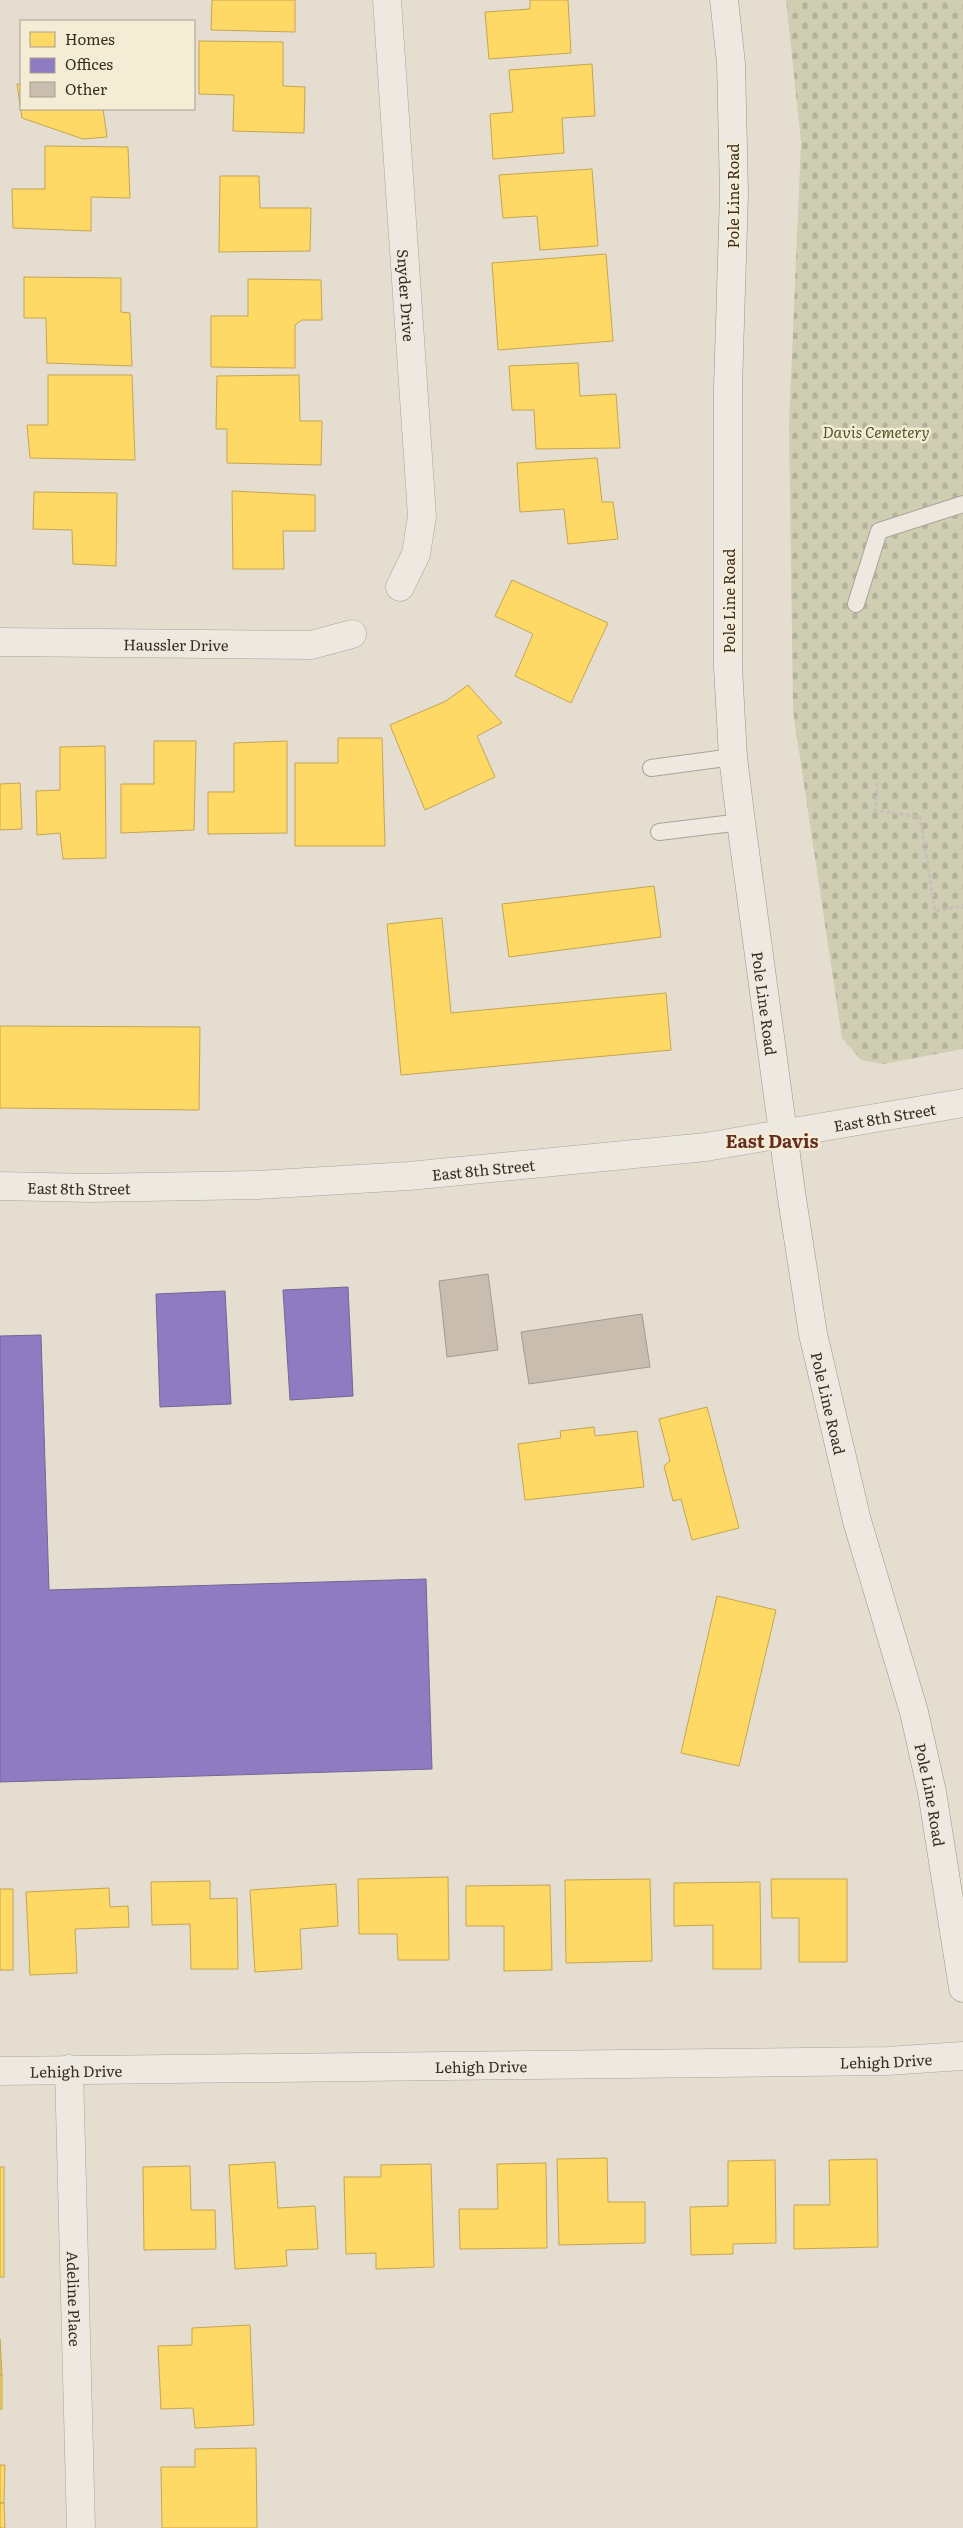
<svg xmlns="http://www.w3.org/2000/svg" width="963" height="2528" font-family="Literata,serif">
<defs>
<pattern id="cemetery-stones" width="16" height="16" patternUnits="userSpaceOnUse" patternTransform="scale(1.25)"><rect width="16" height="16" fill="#cfceb2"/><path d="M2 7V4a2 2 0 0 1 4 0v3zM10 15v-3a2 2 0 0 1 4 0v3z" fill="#b2b199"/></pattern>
</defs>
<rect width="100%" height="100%" fill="#e5ded0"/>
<polygon fill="url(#cemetery-stones)" points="786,0 963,0 963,1049 883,1064 861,1060 842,1038 793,711 789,425 801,142"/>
<g fill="#ffd966" stroke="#c4a551">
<polygon points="212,0 295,0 295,32 211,30"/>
<polygon points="530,0 568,0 571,53 489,59 485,12 530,9"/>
<polygon points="199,41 283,42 283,86 305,87 304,133 233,131 234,95 199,94"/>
<polygon points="592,64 595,116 562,118 564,153 493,159 490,114 513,112 509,70"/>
<polygon points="17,84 21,84 21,109 103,109 107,137 83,139 22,118"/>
<polygon points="45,146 128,147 130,198 91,197 91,231 13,228 12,189 45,189"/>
<polygon points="592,169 598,246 540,250 537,216 503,218 499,175"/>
<polygon points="220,176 259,176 260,208 311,208 310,251 219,252"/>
<polygon points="606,254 613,341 498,350 492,263"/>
<polygon points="24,277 121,278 121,312 130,313 132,366 47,363 46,318 24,318"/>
<polygon points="248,279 321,280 322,320 302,320 295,325 295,368 211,367 211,316 248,316"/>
<polygon points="578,363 580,396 616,394 620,448 536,449 534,410 512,410 509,366"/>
<polygon points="48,375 132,375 135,460 30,458 27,425 48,425"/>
<polygon points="299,375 300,421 322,421 321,465 227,463 227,429 216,429 217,376"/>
<polygon points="597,458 602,502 613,502 618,539 568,544 564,509 520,512 517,463"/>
<polygon points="232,491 315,495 315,531 283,531 284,569 233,569"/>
<polygon points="34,492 117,493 116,566 73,564 72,530 33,529"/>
<polygon points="512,580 608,623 571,703 515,676 533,634 495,616"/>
<polygon points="468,685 502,723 477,736 495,777 425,810 390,725 446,701"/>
<polygon points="338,738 382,738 385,846 295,846 295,763 338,763"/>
<polygon points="154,741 196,741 194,830 121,833 121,784 154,784"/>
<polygon points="287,741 287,833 208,834 208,792 234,792 234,743"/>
<polygon points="105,746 106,858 63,859 60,833 37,835 36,791 60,790 60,747"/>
<polygon points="20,783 22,829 0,830 0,784"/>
<polygon points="654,886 661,937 509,957 502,904"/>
<polygon points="442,918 451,1013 666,993 671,1050 401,1075 387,924"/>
<polygon points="0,1026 200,1027 199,1110 0,1108"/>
<polygon points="707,1407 739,1528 692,1540 681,1499 673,1501 664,1466 670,1461 659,1419"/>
<polygon points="594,1427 595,1436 637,1431 644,1487 525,1500 518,1444 561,1438 560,1431"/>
<polygon points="717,1596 776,1610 739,1766 681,1753"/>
<polygon points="448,1877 449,1960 398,1960 397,1934 359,1934 358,1879"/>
<polygon points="650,1879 652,1961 566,1963 565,1880"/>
<polygon points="771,1879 847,1879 847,1962 799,1962 799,1918 772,1918"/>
<polygon points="210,1881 210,1899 237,1898 238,1969 191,1969 190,1924 152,1925 151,1882"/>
<polygon points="760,1882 761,1969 713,1969 713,1925 674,1926 674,1883"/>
<polygon points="336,1884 338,1926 300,1929 302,1969 255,1972 250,1890"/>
<polygon points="550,1885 552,1970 504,1971 504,1926 466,1926 466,1886"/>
<polygon points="109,1888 110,1907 128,1906 129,1927 75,1929 77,1973 30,1975 26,1892"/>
<rect x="0" y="1889" width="13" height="81"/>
<polygon points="607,2158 608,2202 645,2202 645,2243 559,2245 557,2159"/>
<polygon points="877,2159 878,2247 794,2249 794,2205 830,2205 829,2160"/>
<polygon points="775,2160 776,2243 733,2244 733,2254 691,2255 690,2207 728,2206 728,2161"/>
<polygon points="275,2162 278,2208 315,2206 318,2249 286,2250 287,2266 235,2269 229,2165"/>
<polygon points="546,2163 547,2248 460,2249 459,2209 498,2209 497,2164"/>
<polygon points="431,2164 434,2267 376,2269 376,2253 346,2254 344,2177 381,2177 381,2165"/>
<polygon points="190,2166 191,2210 215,2210 216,2249 144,2250 143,2167"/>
<rect x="0" y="2167" width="4" height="110"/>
<polygon points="250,2325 254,2425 195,2428 193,2408 161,2409 158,2346 192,2345 192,2328"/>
<polygon points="0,2339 2,2375 0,2375"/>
<rect x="0" y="2375" width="2" height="34"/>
<polygon points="256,2448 257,2528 162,2528 161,2467 195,2467 195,2449"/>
<polygon points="0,2465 5,2465 4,2503 0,2503"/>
<polygon points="0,2503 4,2503 5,2528 0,2528"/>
</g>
<g fill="#8e7cc3" stroke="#756492">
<polygon points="348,1287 353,1396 290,1400 283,1290"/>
<polygon points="225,1291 231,1404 160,1407 156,1294"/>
<polygon points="41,1335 49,1590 426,1579 432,1769 0,1782 0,1336"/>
</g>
<g fill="#c9bdb0" stroke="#a59a8f">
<polygon points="488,1274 498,1350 447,1357 439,1281"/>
<polygon points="642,1314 650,1367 529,1384 521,1332"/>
</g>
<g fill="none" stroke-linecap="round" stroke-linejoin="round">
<g stroke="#aaa398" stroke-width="18">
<g id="service">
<polyline points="856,604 879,531 963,504"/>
<polyline points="651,768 733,757"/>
<polyline points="659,832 741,822"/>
</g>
</g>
<g stroke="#aaa398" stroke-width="29">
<g id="minor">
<path id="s1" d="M387 0 422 516 416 554 400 587"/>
<path id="s2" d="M0 642 311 645 352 634"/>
<path id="s3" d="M69 2069 81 2528"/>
<path id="s4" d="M0 2071 887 2061 963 2056"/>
</g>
</g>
<g stroke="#aaa398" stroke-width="29">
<g id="tertiary">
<path id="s5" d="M0 1186 89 1188 257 1185 409 1176 706 1147 963 1103"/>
</g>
</g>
<g stroke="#9a9388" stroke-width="29">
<g id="secondary">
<path id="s6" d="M724 0 731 63 734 193 728 387V667L733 757 741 822 791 1192 813 1334 857 1521 914 1712 932 1792 963 1988"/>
</g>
</g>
<polyline stroke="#c6c0b8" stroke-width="3" stroke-dasharray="4 2.5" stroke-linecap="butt" points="877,783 875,810 920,817 935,911 963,906"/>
<use href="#service" stroke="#ede9e1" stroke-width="16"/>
<use href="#minor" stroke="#ede9e1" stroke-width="28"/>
<use href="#tertiary" stroke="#ede9e1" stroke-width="28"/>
<use href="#secondary" stroke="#ede9e1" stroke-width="28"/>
</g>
<g text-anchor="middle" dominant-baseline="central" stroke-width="5" stroke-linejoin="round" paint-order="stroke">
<g font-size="15" fill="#3a2c20" stroke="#f5ecd6">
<text transform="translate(732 196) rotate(-90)">Pole Line Road</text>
<text stroke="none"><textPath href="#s1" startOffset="296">Snyder Drive</textPath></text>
<text transform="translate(728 601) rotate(-90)">Pole Line Road</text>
<text stroke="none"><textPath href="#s2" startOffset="176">Haussler Drive</textPath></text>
<text stroke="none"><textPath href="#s6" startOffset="1006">Pole Line Road</textPath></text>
<text stroke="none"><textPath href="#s5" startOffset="889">East 8th Street</textPath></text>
<text stroke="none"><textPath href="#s5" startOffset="484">East 8th Street</textPath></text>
<text stroke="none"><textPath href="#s5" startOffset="79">East 8th Street</textPath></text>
<text stroke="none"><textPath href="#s6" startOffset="1411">Pole Line Road</textPath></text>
<text stroke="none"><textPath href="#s6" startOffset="1816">Pole Line Road</textPath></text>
<text stroke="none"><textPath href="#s4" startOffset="886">Lehigh Drive</textPath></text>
<text stroke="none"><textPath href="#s4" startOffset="481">Lehigh Drive</textPath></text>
<text stroke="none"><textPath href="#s4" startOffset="76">Lehigh Drive</textPath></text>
<text stroke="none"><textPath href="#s3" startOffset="230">Adeline Place</textPath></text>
</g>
<g font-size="15" font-style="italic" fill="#4a5627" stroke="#f5ecd6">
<text x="876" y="431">Davis Cemetery</text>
</g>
<g font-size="18" font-weight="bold" fill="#652e20" stroke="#f5ecd6">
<text x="772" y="1140">East Davis</text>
</g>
</g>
<rect x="20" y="20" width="175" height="90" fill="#f5ecd6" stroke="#aa9f8d"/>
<rect x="30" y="32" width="25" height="15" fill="#ffd966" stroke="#aa9f8d"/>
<text x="65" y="45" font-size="15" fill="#3a2c20">Homes</text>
<rect x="30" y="58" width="25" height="15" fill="#8e7cc3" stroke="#aa9f8d"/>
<text x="65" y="70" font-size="15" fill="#3a2c20">Offices</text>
<rect x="30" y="82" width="25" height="15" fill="#c9bdb0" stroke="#aa9f8d"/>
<text x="65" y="95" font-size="15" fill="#3a2c20">Other</text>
</svg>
